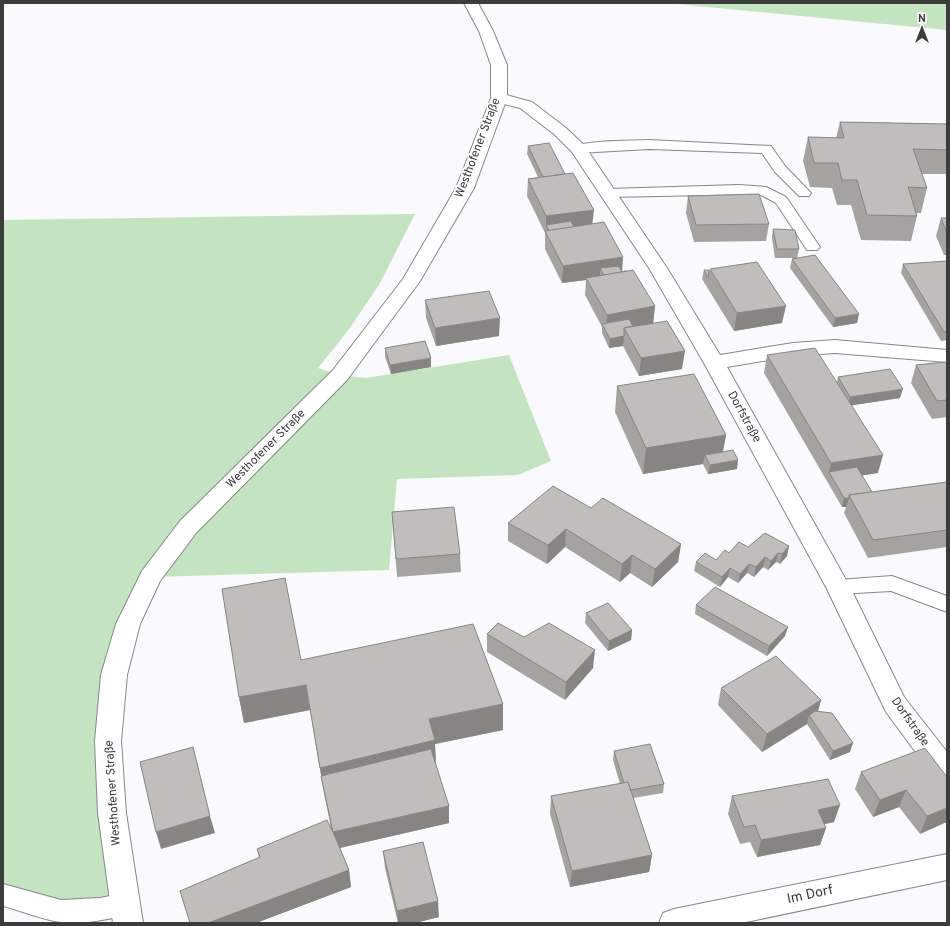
<svg xmlns="http://www.w3.org/2000/svg" width="950" height="926" font-family="Overpass,sans-serif">
<rect width="100%" height="100%" fill="#fafafd"/>
<g fill="#c4e3c1">
<polygon points="666,3 947,3 947,30"/>
<polygon points="415,214 379,285 347,332 318,368 340,375 366,378 509,355 551,461 518,475 397,479 389,570 150,577 114,675 125,904 100,909 3,895 3,220"/>
</g>
<g fill="none" stroke-linecap="round" stroke-linejoin="round">
<g stroke="#868789" stroke-width="2">
<g id="lane">
<path d="M649 140 771 146 785 166 811 193 809 196H799L775 172 762 153 649 149 578 153 573 152 571 149 573 146C597 140 624 141 649 140Z"/>
<polygon points="739,185 766,187 786,197 820,247 817,250 807,250 776,203 759,194 608,197 603,196 601,193 603,190 608,189"/>
<polygon points="892,576 947,596 947,612 891,591 838,594 831,592 828,587 831,582 838,580"/>
<path d="M3 884 61 900 100 898 125 893 133 896 137 904 133 912C116 919 79 925 60 922 41 919 22 911 3 906Z"/>
</g>
</g>
<g stroke="#868789" stroke-width="2">
<g id="street">
<polygon points="499,93 532,102 566,128 584,145 667,268 720,355 793,343 835,340 947,350 947,362 835,353 793,356 727,367 850,587 904,697 947,752 947,785 937,781 886,712 826,587 704,363 649,268 572,152 554,134 520,108 493,101 491,98 493,95"/>
<polygon points="947,854 947,880 741,923 659,923 663,913 674,909"/>
</g>
</g>
<g stroke="#868789" stroke-width="2">
<polygon id="secondary" points="464,3 478,3 493,31 507,65 507,98 474,188 420,281 347,380 196,533 160,581 140,624 127,675 121,741 126,813 143,923 113,923 98,813 95,741 101,675 116,624 142,571 180,521 333,370 403,279 456,188 491,98 491,65 479,31"/>
</g>
<use href="#lane" fill="#fff" fill-rule="evenodd"/>
<use href="#street" fill="#fff" fill-rule="evenodd"/>
<use href="#secondary" fill="#fff" fill-rule="evenodd"/>
</g>
<g fill="#a5a3a2">
<polygon points="840,122 947,124 947,174 922,174 927,188 921,213 916,213 917,216 911,241 861,240 851,205 837,205 832,188 810,187 803,161 808,137 836,138"/>
<polygon points="528,146 565,174 592,224 622,271 655,306 653,323 682,369 639,376 623,346 609,348 602,333 602,327 585,295 586,280 562,283 545,249 545,233 527,196 528,179 538,177 527,154"/>
<polygon points="688,196 769,224 766,241 694,242 686,213"/>
<polygon points="941,218 947,218 947,255 944,255 936,236"/>
<polygon points="773,229 799,249 797,258 857,323 833,327 790,268 792,259 795,258 775,258 772,238"/>
<polygon points="947,261 947,340 941,341 901,273 903,264"/>
<polygon points="704,270 709,270 782,323 734,331 702,279"/>
<polygon points="425,300 499,336 436,346 426,318"/>
<polygon points="385,348 431,367 391,374 385,357"/>
<polygon points="767,355 837,382 838,377 900,398 852,405 878,473 862,475 872,492 947,482 947,547 868,558 844,513 846,507 842,507 764,373"/>
<polygon points="916,365 947,365 947,417 932,419 911,383"/>
<polygon points="617,386 726,435 723,452 737,469 708,474 703,464 643,474 615,412"/>
<polygon points="591,508 681,544 678,562 652,587 630,573 620,582 565,547 547,564 508,541 508,523"/>
<polygon points="392,512 460,554 461,572 397,577"/>
<polygon points="789,546 787,556 780,564 776,562 768,570 763,567 754,577 747,573 738,583 728,577 720,587 694,571 696,562 716,560 729,553 748,547"/>
<polygon points="696,605 785,636 767,656 695,614"/>
<polygon points="586,613 632,630 631,640 608,651 585,623"/>
<polygon points="487,634 524,637 593,668 565,700 487,652"/>
<polygon points="301,660 503,730 435,744 436,765 449,823 340,848 349,870 351,887 256,923 190,923 180,891 259,858 257,849 331,828 324,793 310,710 244,723 239,697"/>
<polygon points="721,688 821,700 818,711 850,752 830,760 807,724 762,752 718,705"/>
<polygon points="614,751 664,784 663,793 633,798 652,855 649,872 570,887 550,814 551,796 620,784 613,760"/>
<polygon points="861,772 947,777 920,834 899,807 873,817 855,789"/>
<polygon points="732,796 834,822 824,824 826,828 820,845 757,857 750,842 740,844 728,814"/>
<polygon points="383,851 439,917 415,923 398,923 385,868"/>
</g>
<g fill="#868584">
<polygon points="594,210 592,227 549,232 546,225 546,216"/>
<polygon points="623,257 622,274 600,268 600,278 586,278 586,280 562,283 563,266"/>
<polygon points="655,306 653,324 606,330 607,315"/>
<polygon points="786,306 782,323 734,331 737,313"/>
<polygon points="859,314 857,323 833,327 835,318"/>
<polygon points="500,318 499,336 436,346 435,328"/>
<polygon points="624,336 623,346 609,348 610,339"/>
<polygon points="685,351 682,369 639,376 641,358"/>
<polygon points="431,358 431,367 391,374 390,365"/>
<polygon points="903,389 900,398 848,406 850,397"/>
<polygon points="726,435 721,461 705,455 703,464 643,474 646,448"/>
<polygon points="883,455 878,473 834,480 829,472 831,463"/>
<polygon points="738,460 737,469 708,474 710,465"/>
<polygon points="844,498 849,498 846,507 842,507"/>
<polygon points="566,529 565,547 547,564 548,545"/>
<polygon points="681,544 678,562 652,587 655,569"/>
<polygon points="789,546 787,556 780,564 782,554"/>
<polygon points="778,553 776,562 768,570 771,561"/>
<polygon points="632,555 630,573 620,582 622,564"/>
<polygon points="765,557 763,567 754,577 756,567"/>
<polygon points="749,564 747,573 738,583 740,574"/>
<polygon points="730,568 728,577 720,587 722,577"/>
<polygon points="788,627 785,636 767,656 769,646"/>
<polygon points="632,630 631,640 608,651 609,641"/>
<polygon points="595,650 593,668 565,700 566,682"/>
<polygon points="306,685 310,710 244,723 239,697"/>
<polygon points="821,700 816,718 809,715 807,724 762,752 767,734"/>
<polygon points="503,704 503,730 435,744 436,766 321,776 324,793 320,768 429,719"/>
<polygon points="853,743 850,752 830,760 833,751"/>
<polygon points="906,790 899,807 873,817 880,800"/>
<polygon points="840,805 834,822 812,827 818,810"/>
<polygon points="449,806 449,823 335,849 333,832"/>
<polygon points="947,808 947,822 920,834 927,816"/>
<polygon points="210,816 215,833 161,849 156,832"/>
<polygon points="826,828 820,845 757,857 761,840"/>
<polygon points="652,855 649,872 570,887 572,871"/>
<polygon points="349,870 351,887 256,923 208,923"/>
<polygon points="438,901 439,917 415,923 398,923 397,911"/>
</g>
<g fill="#c0bebc" stroke="#868584">
<polygon points="840,122 947,124 947,150 913,149 927,188 908,187 917,216 867,215 857,180 842,180 838,163 814,163 808,137 844,138"/>
<polygon points="549,143 565,174 543,177 528,146"/>
<polygon points="573,173 594,210 546,216 528,179"/>
<polygon points="759,194 769,224 696,225 688,196"/>
<polygon points="941,218 947,218 947,233"/>
<polygon points="571,221 574,227 549,231 546,225"/>
<polygon points="604,222 623,257 563,266 545,231"/>
<polygon points="773,229 795,230 799,249 777,249"/>
<polygon points="815,255 859,314 835,318 792,259"/>
<polygon points="947,261 947,331 944,332 903,264"/>
<polygon points="757,262 786,306 737,313 710,269"/>
<polygon points="619,266 622,272 626,271 606,275 603,274 600,268"/>
<polygon points="633,270 655,306 607,315 586,278"/>
<polygon points="704,270 709,270 708,278"/>
<polygon points="489,291 500,318 435,328 425,300"/>
<polygon points="629,319 633,326 624,328 624,336 610,339 602,324"/>
<polygon points="667,321 685,351 641,358 624,328"/>
<polygon points="425,341 431,358 390,365 385,348"/>
<polygon points="815,348 883,455 831,463 767,355"/>
<polygon points="945,362 947,365 947,400 937,401 916,365"/>
<polygon points="890,369 903,389 850,397 838,377"/>
<polygon points="694,374 726,435 646,448 617,386"/>
<polygon points="733,450 738,460 710,465 705,455"/>
<polygon points="857,467 872,492 849,495 849,498 844,498 829,472"/>
<polygon points="947,482 947,530 873,540 849,495"/>
<polygon points="553,486 591,508 603,498 681,544 655,569 632,555 622,564 566,529 548,545 508,523"/>
<polygon points="454,507 460,554 396,559 392,512"/>
<polygon points="765,533 789,546 782,554 778,553 771,561 765,557 756,567 749,564 740,574 730,568 722,577 696,562 705,553 716,560 725,550 729,553 739,542 748,547"/>
<polygon points="285,578 301,660 473,624 503,704 429,719 435,740 320,768 306,685 239,697 222,589"/>
<polygon points="715,587 788,627 769,646 696,605"/>
<polygon points="608,603 632,630 609,641 586,613"/>
<polygon points="498,623 524,637 549,623 595,650 566,682 487,634"/>
<polygon points="776,656 821,700 767,734 721,688"/>
<polygon points="815,711 832,713 853,743 833,751 809,715"/>
<polygon points="650,744 664,784 630,790 628,782 624,783 614,751"/>
<polygon points="193,747 210,816 156,832 140,762"/>
<polygon points="925,748 947,777 947,808 927,816 906,790 880,800 861,772"/>
<polygon points="431,749 449,806 333,832 349,870 208,923 190,923 180,891 260,857 257,849 327,820 333,832 321,776"/>
<polygon points="828,779 840,805 818,810 826,828 761,840 755,825 744,827 732,796"/>
<polygon points="628,782 652,855 572,871 551,796"/>
<polygon points="423,842 438,901 397,911 383,851"/>
</g>
<g text-anchor="middle" dominant-baseline="central" stroke-width="3.5" stroke-linejoin="round" paint-order="stroke">
<g font-size="12" fill="#3c3c3d" stroke="#fff">
<text transform="translate(478 148) rotate(-69)">Westhofener Straße</text>
<text transform="translate(744 417) rotate(61)">Dorfstraße</text>
<text transform="translate(266 449) rotate(-45)">Westhofener Straße</text>
<text transform="translate(910 722) rotate(55)">Dorfstraße</text>
<text transform="translate(113 793) rotate(-94)">Westhofener Straße</text>
</g>
<g font-size="14" fill="#3c3c3d" stroke="#fff">
<text transform="translate(810 895) rotate(-12)">Im Dorf</text>
</g>
</g>
<rect width="950" height="926" fill="none" stroke="#3c3c3d" stroke-width="8"/>
<g transform="translate(922 28)" stroke="#ffffff" stroke-width="3" paint-order="stroke">
<path d="M0-3L7 15L0 10L-7 15Z" fill="#3c3c3d"/>
<text y="-6" font-size="11" font-weight="bold" text-anchor="middle" fill="#3c3c3d">N</text>
</g>
</svg>
